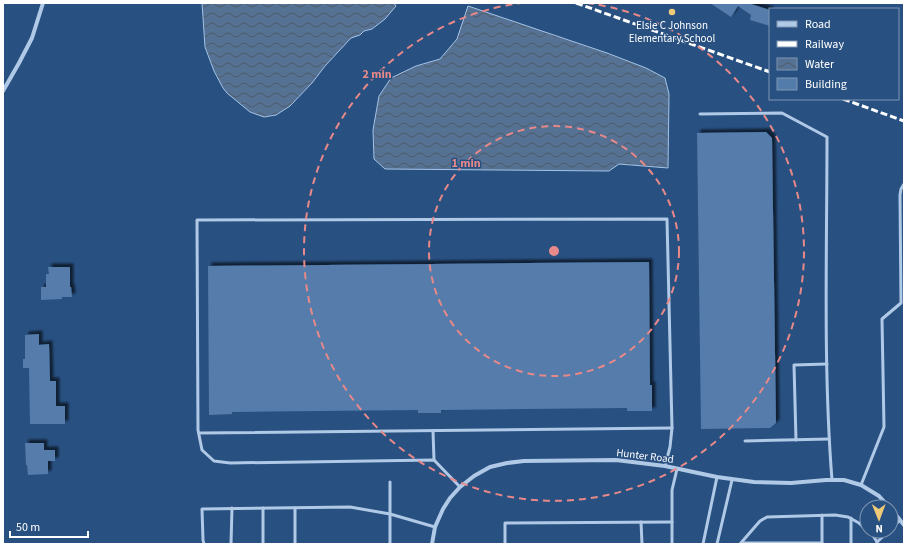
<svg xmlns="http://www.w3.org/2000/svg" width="907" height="547" font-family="'Source Sans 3',sans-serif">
<defs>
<pattern id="water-waves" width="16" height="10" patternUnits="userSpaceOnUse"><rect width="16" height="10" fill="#557194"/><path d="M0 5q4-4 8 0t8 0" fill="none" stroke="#505b69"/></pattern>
<filter id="shadow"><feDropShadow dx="3.5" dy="-3.5" stdDeviation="1" flood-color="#0009"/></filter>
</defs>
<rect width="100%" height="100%" fill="#285081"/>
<g fill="url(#water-waves)" stroke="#a4c4e6">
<polygon points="202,3 394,3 396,6 385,19 372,29 364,31 360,35 351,38 325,66 312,83 290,106 276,115 264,117 250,112 227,93 223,88 214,71 205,47"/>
<polygon points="468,6 607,53 646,68 665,78 669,94 668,168 619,164 609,171 385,169 374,159 373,130 379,96 391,78 416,66 440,59 457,39"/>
</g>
<g fill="#547cab" filter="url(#shadow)">
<polygon points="710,3 748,3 770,10 770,26 750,20 751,15 738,6 731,17"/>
<polygon points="766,132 772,138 776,423 770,428 701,429 697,133"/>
<polygon points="649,262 650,385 652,385 652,411 627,411 627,408 441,410 441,413 418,413 418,410 232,412 232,414 209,415 208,266"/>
<polygon points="48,267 70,267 70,287 71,287 72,297 62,297 62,299 41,300 41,287 46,287 46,274 49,274"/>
<polygon points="39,334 39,345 49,344 50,381 56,381 56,406 65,406 65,424 30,424 29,368 23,368 23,359 25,359 25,335"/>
<polygon points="25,443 44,443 44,450 55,450 55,461 48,461 48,474 28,475 27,465 26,465"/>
</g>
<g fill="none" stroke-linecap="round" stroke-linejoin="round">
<g stroke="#b0c9e6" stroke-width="3">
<path d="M700 114 782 113 827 137C827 251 823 366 832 480"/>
<polyline points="433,431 434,460"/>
<polyline points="199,433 672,428"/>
<polyline points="796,440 794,365 827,364"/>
<polyline points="745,441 829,439"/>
<polyline points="390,482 390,544"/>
<polyline points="861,485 884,427 882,319 901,303 900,195 901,189 904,184"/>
<polyline points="460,487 434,460 230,463 214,461 202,450 198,430 197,220 667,219 672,428 670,447 665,466"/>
<polyline points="295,508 295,544"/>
<polyline points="822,515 822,544"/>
<polyline points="851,518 851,544"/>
<polyline points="641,522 642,544"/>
<polyline points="891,529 900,520"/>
<polyline points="868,531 872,534 877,542"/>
<polyline points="877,542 889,531"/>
<polyline points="742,543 822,543"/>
<polyline points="204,544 203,540 202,509 350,507 390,514 435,527"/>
<polyline points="231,544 232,508"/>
<polyline points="263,544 263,508"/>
<polyline points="505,544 505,523 672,522"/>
<polyline points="672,544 672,490 677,469"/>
<polyline points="703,544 717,477"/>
<polyline points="717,544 732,480"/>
<polyline points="740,544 760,521 767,517 835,515 848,517 859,523 867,530"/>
</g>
<g stroke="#b0c9e6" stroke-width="4">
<polyline points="3,91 19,63 32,38 43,3"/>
<polyline points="891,509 904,525"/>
<polyline points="432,544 435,527 443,509 450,498 460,487 474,476 490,467 507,463 524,461 616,460 665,466 717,477 754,482 791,483 826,480 844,480 861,485 879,496 889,507"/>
</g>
<g stroke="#fff" stroke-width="3" stroke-dasharray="7 3" stroke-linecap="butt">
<polyline points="576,3 770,72"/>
<polyline points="843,99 904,121"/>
</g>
</g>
<g fill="none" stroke="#e88989" stroke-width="2" stroke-dasharray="7 5">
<circle cx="554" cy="251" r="125"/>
<path d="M587 3A250 250 0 1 1 521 3"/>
</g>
<circle fill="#eec976" stroke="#285081" stroke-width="1.5" cx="672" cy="12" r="4"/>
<g text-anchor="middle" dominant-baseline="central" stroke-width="3" stroke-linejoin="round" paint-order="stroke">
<g font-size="11" fill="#fff" stroke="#285081">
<text x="672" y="25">Elsie C Johnson<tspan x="672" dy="13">Elementary School</tspan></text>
</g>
<g font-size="11" fill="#fff" stroke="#285081">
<text transform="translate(645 456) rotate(7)">Hunter Road</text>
</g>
</g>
<circle cx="554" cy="251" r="6" fill="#e88989" stroke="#285081" stroke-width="2"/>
<g font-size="12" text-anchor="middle" font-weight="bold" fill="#e88989" stroke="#285081" stroke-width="3" stroke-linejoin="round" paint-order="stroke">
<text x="377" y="78">2 min</text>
<text x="466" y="167">1 min</text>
</g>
<rect width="907" height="547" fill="none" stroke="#ffffff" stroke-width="8"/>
<rect x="769" y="8" width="130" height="92" fill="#285081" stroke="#7e96b3"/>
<rect x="777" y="21" width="20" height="6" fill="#b0c9e6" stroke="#7e96b3"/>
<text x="805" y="28" font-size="12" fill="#ffffff">Road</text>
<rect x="777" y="41" width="20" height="6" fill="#ffffff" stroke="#7e96b3"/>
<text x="805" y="48" font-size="12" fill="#ffffff">Railway</text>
<rect x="777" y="58" width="20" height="12" fill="url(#water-waves)" stroke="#7e96b3"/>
<text x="805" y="68" font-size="12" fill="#ffffff">Water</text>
<rect x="777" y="78" width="20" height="12" fill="#547cab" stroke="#7e96b3"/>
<text x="805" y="88" font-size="12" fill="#ffffff">Building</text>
<g transform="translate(879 519) rotate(179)"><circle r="19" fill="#285081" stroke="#7e96b3"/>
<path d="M0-3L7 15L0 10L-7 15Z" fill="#eec976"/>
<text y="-6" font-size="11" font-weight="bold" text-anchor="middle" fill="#ffffff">N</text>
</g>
<path d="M10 531v6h78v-6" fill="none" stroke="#ffffff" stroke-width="2"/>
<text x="16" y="531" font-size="12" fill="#ffffff" stroke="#285081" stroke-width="3" paint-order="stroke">50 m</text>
</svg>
